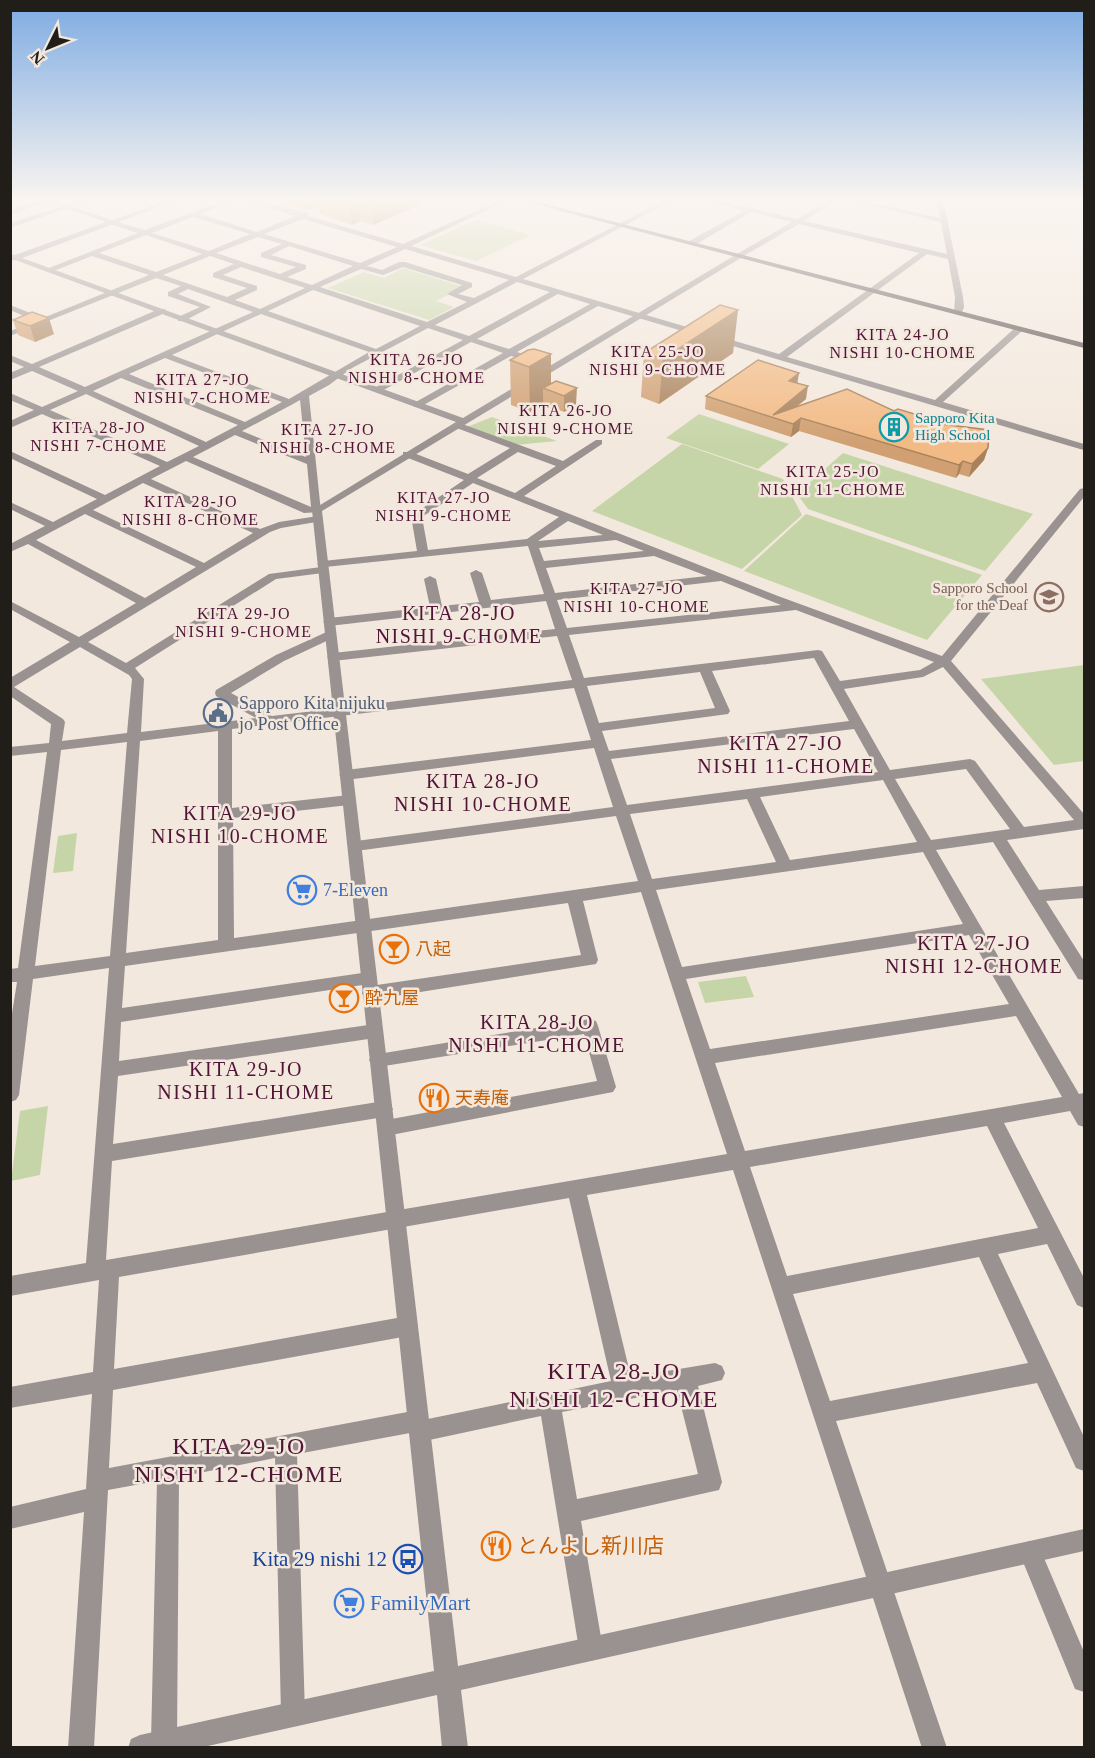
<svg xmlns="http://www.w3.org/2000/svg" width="1095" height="1758" font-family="'Times New Roman','Noto Sans JP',serif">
<rect width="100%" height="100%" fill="#f3e8dd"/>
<g fill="#c6d5a7">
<polygon points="476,220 531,235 476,261 420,245"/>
<polygon points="403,268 464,287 436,301 454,307 429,320 328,288 364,272 384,278"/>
<polygon points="699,414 789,444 758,469 666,438"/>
<polygon points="492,417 557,441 515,445 467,427"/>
<polygon points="682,444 783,479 802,515 742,569 592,511"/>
<polygon points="843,453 1033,514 985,571 808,509 797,494"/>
<polygon points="806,514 982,575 927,640 744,571"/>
<polygon points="1084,665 1084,761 1054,765 981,679"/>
<polygon points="77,833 73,871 53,873 58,836"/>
<polygon points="746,976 754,997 705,1003 698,982"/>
<polygon points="48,1106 40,1175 11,1181 20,1111"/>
</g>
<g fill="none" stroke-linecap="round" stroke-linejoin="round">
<g fill="#999291" fill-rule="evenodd">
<polygon points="44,199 51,200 10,215 10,210"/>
<polygon points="84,199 94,199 10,228 10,223"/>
<path d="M228 199H237L200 214 257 232 295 216 240 199H250L308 213V216L403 244 503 199H511L411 246 516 277 667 199H675L523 279 779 354 919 253 799 224 740 258H737V254L792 222 751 212 695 245H689V241L744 211 701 199H711L797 219 831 199H838L804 221 947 254 941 222 843 199H855L940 218 936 199H943L963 297 964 307 961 315 954 313 955 297 948 259 927 254 787 357 935 400 1016 327H1022V331L943 402 1084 444V450L1080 449 598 306 517 352 539 359V363L511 356 420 407H414V403L503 353 471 342 380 392H374V388L463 340 428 328 352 368 329 385 309 396 321 512 304 513 186 461 151 479 260 529 279 522 318 516 323 519 322 521 281 528 270 532 88 642 126 663 269 574 321 567 317 564 323 561 417 551 411 516 464 480 403 456V452H411L468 474 510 448 454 427 452 425 457 422 563 461 596 440H602V444L524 496 778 596 942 656 1080 489 1084 488V497L951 661 1084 814V829L1007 840 1039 890 1084 886V898L1046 901 1084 961V980L1078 979 993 842 936 850 1079 1094 1084 1093V1127L1078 1125 1070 1111 1004 1123 1084 1278V1308L1077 1305 1047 1244 998 1254 1084 1437V1471L1076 1468 1037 1383 836 1421 947 1748H922L733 1170 587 1195 631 1377 715 1363 722 1366 725 1373 722 1380 698 1386 722 1482 719 1490 581 1521 603 1649 600 1658 591 1661 582 1658 579 1649 541 1416 420 1442 412 1439 410 1433 297 1454 305 1714 302 1723 293 1726 284 1723 281 1714 275 1458 179 1477 177 1742 174 1748H154L151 1742 157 1481 108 1490 94 1748H68L84 1512 10 1529V1507L86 1489 92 1394 10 1408V1387L93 1372 99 1280 10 1296V1276L86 1263 109 968 33 979 19 1095 16 1100 10 1102V1026L17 982H10V969L18 968 47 752 10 756V747L49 743 51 724 10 696V678L70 642 10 609V601L79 637 136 603 28 544 10 552V544L45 526 10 509V502L53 522 97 499 10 458V451L105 495 160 466 42 414 10 428V421L34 410 10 400V393L42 407 78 391 32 371 10 380V373L24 367 10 361V355L32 364 159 309H165V313L39 367 85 387 253 312 188 289 178 294 211 307 184 321H178V317L200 307 168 296V292L181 286 156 278 10 336V331L36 321 10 310V305L43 318 149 275 92 256 51 272 44 270 138 233 110 224V220L145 230ZM193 217 250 234 209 251 152 233ZM303 219 397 247 360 263 264 234ZM146 235 202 254 156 272 99 253ZM258 237 282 244 261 253V257L296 267 280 274 216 253ZM289 246 353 266 312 285 287 277 306 269V265L271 255ZM405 249 509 280 474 298 458 294 472 287V283L405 262H399L382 270 367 266ZM210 256 234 264 213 273V277L247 288 227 297 163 275ZM241 267 305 288 260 309 235 300 257 290V286L223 275ZM403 267 462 285 447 294 467 302 427 322 320 287 361 269 383 275ZM517 282 550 292 469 336 435 325ZM313 290 420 326 376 349 268 311ZM558 294 590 304 509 349 477 339ZM261 314 369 352 289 399 172 355ZM165 358 282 402 245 422 129 374ZM121 378 238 425 206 442 93 391ZM86 394 199 446 167 462 50 410ZM300 400 306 457 242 431 293 404ZM235 435 307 464 311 507 193 457ZM518 452 556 466 515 493 477 478ZM143 483 253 533 204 563 93 510ZM473 483 559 517 527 539 428 550 422 517ZM85 514 196 567 145 598 36 540ZM568 521 603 535 538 541ZM616 540 644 551 544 561 539 548ZM528 546 544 594 491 600 482 573 476 570 470 573 479 602 442 606 436 579 430 576 424 579 430 607 329 618 323 622 329 626 546 601 555 629 333 653 327 657 333 661 557 636 572 680 272 716 231 693 284 661 335 637V631L331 630 276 655 216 690 215 693 216 696 256 718 141 732 144 679 135 668 276 579 323 573 329 570 325 567ZM654 556 707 576 555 593 546 568ZM721 581 781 605 567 628 557 600ZM796 610 934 662 920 670 840 681 822 651 818 650 584 678 569 635ZM80 647 129 675 132 679 127 733 62 741 65 722 63 719 14 687ZM814 658 849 721 609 751 602 731 728 714 730 711 712 671ZM943 667 1074 820 1024 827 975 761 970 759 890 770 844 689 923 677ZM700 672 715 708 599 723 587 686ZM574 688 591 740 346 770 339 775 346 780 594 748 613 807 356 841 349 846 356 851 616 816 638 881 234 938 233 818 349 805 356 800 349 795 232 808V729ZM854 729 878 772 627 805 611 759ZM218 731V940L126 953 140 741ZM127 742 110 956 35 966 61 750ZM966 769 1010 829 931 840 895 779ZM883 780 917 842 790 860 760 797ZM747 799 776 862 652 879 630 814ZM923 852 963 924 682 967 656 890ZM641 892 727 1154 106 1260 112 1161 384 1117 390 1114 393 1109 390 1104 384 1101 113 1144 118 1076 375 1038 381 1036 383 1031 381 1026 375 1024 119 1061 121 1022 369 984 375 983 377 978 375 973 369 972 122 1008 125 966 568 903 581 955 370 986 364 988 362 993 364 998 370 1000 596 964 598 960 583 901ZM969 935 1009 1004 710 1049 686 979ZM1016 1016 1062 1097 745 1151 715 1063ZM987 1126 1038 1228 787 1276 750 1167ZM569 1198 611 1381 428 1419 426 1413 418 1410 109 1468 113 1390 408 1336 415 1333 418 1326 415 1319 408 1316 114 1369 119 1277ZM979 1257 1028 1363 830 1401 793 1294ZM677 1390 698 1474 577 1499 562 1412Z"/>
<polygon points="590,1019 596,1021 598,1026 616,1087 613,1092 386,1136 380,1134 377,1128 380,1122 386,1120 597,1081 584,1034 378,1067 372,1065 369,1060 372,1055"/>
<polygon points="1030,1541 1038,1544 1084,1652 1084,1692 1075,1689 1019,1552 1022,1544"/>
</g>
<polygon fill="#999291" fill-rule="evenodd" points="38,199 47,199 113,220 172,199 181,199 22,258 463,418 737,254 744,256 322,511 458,1666 1084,1529 1084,1551 461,1690 468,1748 442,1748 437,1695 199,1748 128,1748 131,1739 140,1735 434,1671 312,510 456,422 15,260 10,261 10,254 15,255 106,222"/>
<polygon fill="#574b4a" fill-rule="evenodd" points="515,199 526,199 1084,343 1084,348"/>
</g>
<g fill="#d0a072">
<polygon points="268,199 419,199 420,205 373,225 360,221 352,225 320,214 319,206 307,210"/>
<polygon points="13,320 54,334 35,342 18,335"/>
<polygon points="528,350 551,384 576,404 564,412 543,404 530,412 511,405 510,360"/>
<polygon points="644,353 733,353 659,404 641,397"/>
<polygon points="798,383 806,399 797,406 894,411 934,423 988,448 984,460 969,477 959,474 956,478 799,431 791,437 705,409 706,396"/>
</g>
<g fill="#a9825c">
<polygon points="306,199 318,199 319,206 307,210"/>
<polygon points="395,199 419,199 420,205 373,225 372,208"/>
<polygon points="358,205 360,221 352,225 350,208"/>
<polygon points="738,310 733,353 659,404 663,359"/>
<polygon points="49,318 54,334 35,342 30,326"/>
<polygon points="551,354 551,391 543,388 543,404 530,412 529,367"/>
<polygon points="799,373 797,385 789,381"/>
<polygon points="808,386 806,399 780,420 773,415"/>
<polygon points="577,388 576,404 564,412 564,396"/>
<polygon points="801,418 799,431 791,437 793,424"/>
<polygon points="988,448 984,460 969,477 972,464"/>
<polygon points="963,461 959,474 956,478 959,465"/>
</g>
<g fill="#f2ba84" stroke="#a9825c" stroke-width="1.5">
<polygon points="322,199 395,199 372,208 358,205 350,208"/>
<polygon points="720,305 738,310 663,359 644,353"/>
<polygon points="32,312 49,318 30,326 13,320"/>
<polygon points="534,349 551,354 529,367 510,360 528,350"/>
<polygon points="758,360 799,373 789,381 808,386 773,415 847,389 894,411 898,409 934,420 934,423 989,430 988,448 972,464 963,461 959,465 801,418 793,424 706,396"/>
<polygon points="556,381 577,388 564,396 543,388"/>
</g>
<linearGradient id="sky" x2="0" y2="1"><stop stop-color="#7dabe2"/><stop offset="0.45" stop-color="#faf5f0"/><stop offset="1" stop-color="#faf5f0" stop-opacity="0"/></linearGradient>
<rect width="1095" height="445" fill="url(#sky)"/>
<defs>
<g id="building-ring" transform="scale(1.5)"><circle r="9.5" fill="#f3e8dd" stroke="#0f9aa8" stroke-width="1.5"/><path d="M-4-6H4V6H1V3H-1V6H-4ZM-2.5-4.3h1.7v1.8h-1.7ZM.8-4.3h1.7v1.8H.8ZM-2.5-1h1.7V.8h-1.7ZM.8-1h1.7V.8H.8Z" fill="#0f9aa8"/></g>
<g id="school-ring" transform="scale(1.5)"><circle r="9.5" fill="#f3e8dd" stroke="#8d6e63" stroke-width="1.5"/><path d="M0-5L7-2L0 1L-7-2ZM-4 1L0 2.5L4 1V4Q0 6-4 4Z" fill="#8d6e63"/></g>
<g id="civic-ring" transform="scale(1.5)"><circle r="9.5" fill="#f3e8dd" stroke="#5c6f8a" stroke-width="1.5"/><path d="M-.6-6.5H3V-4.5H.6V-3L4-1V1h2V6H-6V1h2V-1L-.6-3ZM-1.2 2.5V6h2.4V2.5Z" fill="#5c6f8a"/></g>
<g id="supermarket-ring" transform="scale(1.5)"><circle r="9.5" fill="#f3e8dd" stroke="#3f7fe0" stroke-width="1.5"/><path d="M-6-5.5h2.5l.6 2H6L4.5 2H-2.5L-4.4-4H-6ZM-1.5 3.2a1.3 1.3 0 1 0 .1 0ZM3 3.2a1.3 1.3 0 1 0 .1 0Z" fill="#3f7fe0"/></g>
<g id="bar-ring" transform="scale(1.5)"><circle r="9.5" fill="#f3e8dd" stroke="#e8710a" stroke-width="1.5"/><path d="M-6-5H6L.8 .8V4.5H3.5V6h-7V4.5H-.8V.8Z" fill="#e8710a"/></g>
<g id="restaurant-ring" transform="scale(1.5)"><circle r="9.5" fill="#f3e8dd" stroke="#e8710a" stroke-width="1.5"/><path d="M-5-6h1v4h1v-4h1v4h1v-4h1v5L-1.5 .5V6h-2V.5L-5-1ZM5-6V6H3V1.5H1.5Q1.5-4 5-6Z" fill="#e8710a"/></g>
<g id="bus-ring" transform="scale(1.5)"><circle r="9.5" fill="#f3e8dd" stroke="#1a4fb4" stroke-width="1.5"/><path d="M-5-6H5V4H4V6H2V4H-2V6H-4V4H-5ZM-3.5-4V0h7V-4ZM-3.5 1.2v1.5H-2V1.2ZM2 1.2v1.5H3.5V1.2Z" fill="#1a4fb4"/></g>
</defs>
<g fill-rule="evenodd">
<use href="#building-ring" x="894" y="427"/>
<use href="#school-ring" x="1049" y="597"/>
<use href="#civic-ring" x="218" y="713"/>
<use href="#supermarket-ring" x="302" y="890"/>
<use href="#bar-ring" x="394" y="949"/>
<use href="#bar-ring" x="344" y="998"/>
<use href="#restaurant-ring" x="434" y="1098"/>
<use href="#restaurant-ring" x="496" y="1546"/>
<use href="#bus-ring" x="408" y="1559"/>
<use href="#supermarket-ring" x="349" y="1603"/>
</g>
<g text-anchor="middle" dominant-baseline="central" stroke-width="5" stroke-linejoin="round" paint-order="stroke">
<g font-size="15" fill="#0d838f" stroke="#f3e8dd" text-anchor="start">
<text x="915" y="418">Sapporo Kita<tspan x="915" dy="17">High School</tspan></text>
</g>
<g font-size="15" fill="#785e54" stroke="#f3e8dd" text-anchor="end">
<text x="1028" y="588">Sapporo School<tspan x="1028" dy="17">for the Deaf</tspan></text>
</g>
<g font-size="16" letter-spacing="1.5" fill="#511437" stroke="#f3e8dd">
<text x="903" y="334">KITA 24-JO<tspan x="903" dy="18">NISHI 10-CHOME</tspan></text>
<text x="658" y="351">KITA 25-JO<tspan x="658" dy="18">NISHI 9-CHOME</tspan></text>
<text x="417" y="359">KITA 26-JO<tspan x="417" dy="18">NISHI 8-CHOME</tspan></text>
<text x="203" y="379">KITA 27-JO<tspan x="203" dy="18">NISHI 7-CHOME</tspan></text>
<text x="566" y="410">KITA 26-JO<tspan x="566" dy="18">NISHI 9-CHOME</tspan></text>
<text x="99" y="427">KITA 28-JO<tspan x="99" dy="18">NISHI 7-CHOME</tspan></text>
<text x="328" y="429">KITA 27-JO<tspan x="328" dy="18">NISHI 8-CHOME</tspan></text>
<text x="833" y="471">KITA 25-JO<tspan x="833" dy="18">NISHI 11-CHOME</tspan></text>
<text x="444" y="497">KITA 27-JO<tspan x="444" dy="18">NISHI 9-CHOME</tspan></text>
<text x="191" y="501">KITA 28-JO<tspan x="191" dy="18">NISHI 8-CHOME</tspan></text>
<text x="637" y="588">KITA 27-JO<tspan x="637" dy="18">NISHI 10-CHOME</tspan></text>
<text x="244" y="613">KITA 29-JO<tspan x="244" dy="18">NISHI 9-CHOME</tspan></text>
</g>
<g font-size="18" fill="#4e5e75" stroke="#f3e8dd" text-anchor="start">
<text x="239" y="703">Sapporo Kita nijuku<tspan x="239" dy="21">jo Post Office</tspan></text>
</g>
<g font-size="18" fill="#366cbe" stroke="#f3e8dd" text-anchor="start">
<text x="323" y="890">7-Eleven</text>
</g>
<g font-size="18" fill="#c56008" stroke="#f3e8dd" text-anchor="start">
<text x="415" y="949">八起</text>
<text x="365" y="998">酔九屋</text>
<text x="455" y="1098">天寿庵</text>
</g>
<g font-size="20" letter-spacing="1.5" fill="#511437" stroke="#f3e8dd">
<text x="459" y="613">KITA 28-JO<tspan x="459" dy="23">NISHI 9-CHOME</tspan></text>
<text x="786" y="743">KITA 27-JO<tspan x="786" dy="23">NISHI 11-CHOME</tspan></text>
<text x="483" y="781">KITA 28-JO<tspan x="483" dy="23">NISHI 10-CHOME</tspan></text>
<text x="240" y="813">KITA 29-JO<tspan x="240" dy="23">NISHI 10-CHOME</tspan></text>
<text x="974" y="943">KITA 27-JO<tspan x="974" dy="23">NISHI 12-CHOME</tspan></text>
<text x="537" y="1022">KITA 28-JO<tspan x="537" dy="23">NISHI 11-CHOME</tspan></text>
<text x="246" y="1069">KITA 29-JO<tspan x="246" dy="23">NISHI 11-CHOME</tspan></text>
</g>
<g font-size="21" fill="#c56008" stroke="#f3e8dd" text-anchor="start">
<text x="517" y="1546">とんよし新川店</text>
</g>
<g font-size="21" fill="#164399" stroke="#f3e8dd" text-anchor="end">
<text x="387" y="1559">Kita 29 nishi 12</text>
</g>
<g font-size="21" fill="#366cbe" stroke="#f3e8dd" text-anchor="start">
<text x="370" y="1603">FamilyMart</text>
</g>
<g font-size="24" letter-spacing="1.5" fill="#511437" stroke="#f3e8dd">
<text x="614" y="1371">KITA 28-JO<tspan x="614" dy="28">NISHI 12-CHOME</tspan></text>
<text x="239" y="1446">KITA 29-JO<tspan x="239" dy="28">NISHI 12-CHOME</tspan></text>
</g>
</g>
<rect width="1095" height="1758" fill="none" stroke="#211d19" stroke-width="24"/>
<g transform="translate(48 48) rotate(227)" stroke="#f3e8dd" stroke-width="4.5" paint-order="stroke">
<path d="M0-4.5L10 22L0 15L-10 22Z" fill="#211d19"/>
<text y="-9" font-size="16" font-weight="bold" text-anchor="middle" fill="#211d19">N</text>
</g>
</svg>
